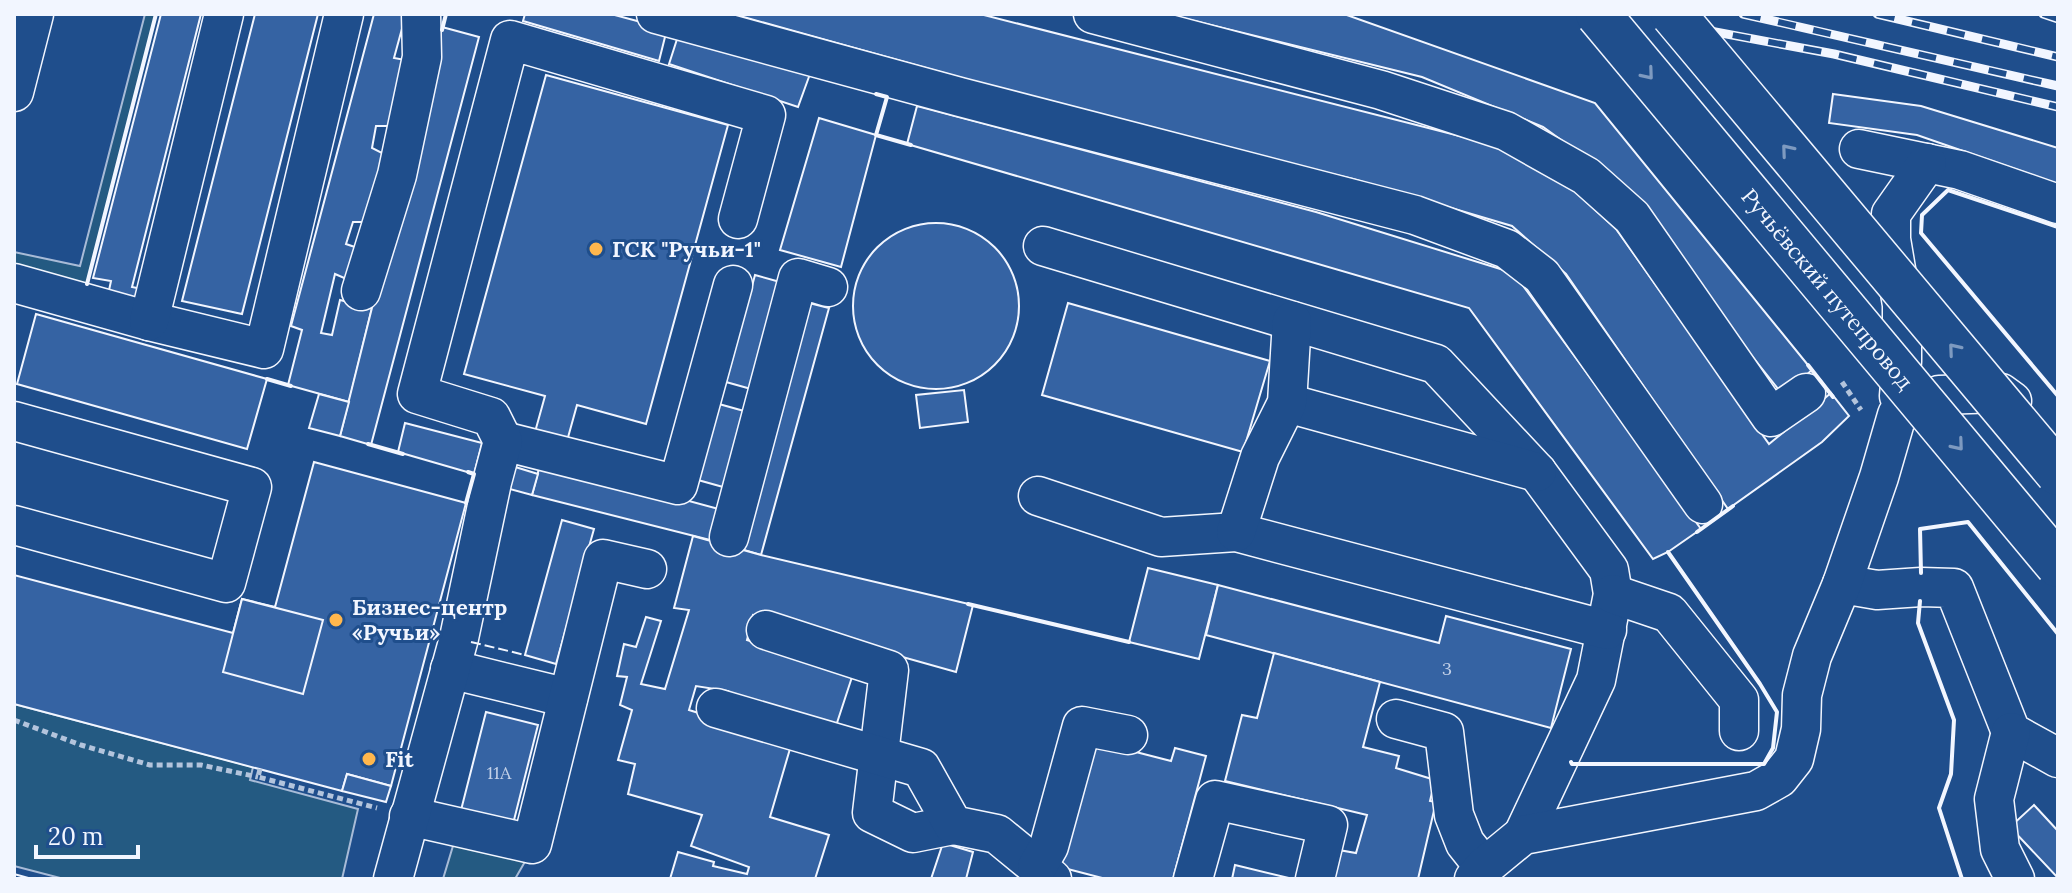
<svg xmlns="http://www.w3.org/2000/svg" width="2072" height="893" font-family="Lora,serif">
<rect width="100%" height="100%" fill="#1f4e8c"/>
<g fill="#245a82" stroke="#a8bbd7" stroke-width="2">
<polygon points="145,14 156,14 87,284 14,266 14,252 80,266"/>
<polygon points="14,704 253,767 250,780 358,809 342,879 64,879 14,866"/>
<polygon points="456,836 530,853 515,879 443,879"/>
</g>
<g fill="#3563a3" stroke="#f2f6ff" stroke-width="2">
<polygon points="161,14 201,14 132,287 142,289 138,302 108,295 111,281 93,278"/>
<polygon points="255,14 318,14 242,314 182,301"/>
<polygon points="374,14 406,14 394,58 411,61 396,126 376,126 372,148 388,156 373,222 353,222 346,244 364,250 351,281 335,274 321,333 332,335 340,300 372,308 349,402 288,385 302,330 291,326"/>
<polygon points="525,14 611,14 667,29 659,61 523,21"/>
<polygon points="733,14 980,14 1499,146 1567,184 1616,229 1769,444 1831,393 1849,416 1822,442 1728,509 1566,274 1512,226 1353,179 1151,131"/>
<polygon points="1166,14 1344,14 1595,103 1812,370 1783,395 1604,171 1543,127 1422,77"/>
<polygon points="442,27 479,37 371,445 340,436"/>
<polygon points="679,33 810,74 798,107 669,64"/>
<polygon points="546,75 728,125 646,424 577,405 567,441 535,432 545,396 464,374"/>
<polygon points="1833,94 1921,106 2058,148 2058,184 1917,135 1829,123"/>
<polygon points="917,106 1316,212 1523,276 1521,283 1701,529 1668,552 1653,559 1469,308 907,144"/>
<polygon points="819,118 876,135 841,267 780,250"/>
<circle cx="936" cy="306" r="83"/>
<polygon points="755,275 780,282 751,389 726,382"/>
<polygon points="805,302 829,308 761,555 737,548"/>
<polygon points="1068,303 1270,361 1243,452 1042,395"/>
<polygon points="36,314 267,379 247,449 17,384"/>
<polygon points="964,390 968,422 920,428 916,395"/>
<polygon points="319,394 349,402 340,436 309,428"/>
<polygon points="719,404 744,411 723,487 698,480"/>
<polygon points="405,423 482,443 474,474 398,452"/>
<polygon points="541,461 726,511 718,542 532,495"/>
<polygon points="314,462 466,503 391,786 347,774 342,791 14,704 14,575 233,633 242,599 275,607"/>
<polygon points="512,466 538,474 532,495 506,488"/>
<polygon points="562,520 594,529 556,664 525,655"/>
<polygon points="693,536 761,555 973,605 956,672 753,615 747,640 853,674 834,732 726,699 728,691 696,686 689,710 792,742 770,817 829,835 815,879 670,879 678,852 714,862 713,866 747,874 749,867 691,846 702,815 628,794 635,764 618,760 632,710 620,705 627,677 617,676 624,644 636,647 646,617 661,621 641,684 665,689 689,610 674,608"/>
<polygon points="1148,568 1218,585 1199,659 1129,642"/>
<polygon points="1218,585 1439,643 1446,616 1571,649 1551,728 1206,635"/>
<polygon points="242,599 323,620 303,694 223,672"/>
<polygon points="1274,653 1380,682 1363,747 1399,756 1396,768 1435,780 1430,801 1436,802 1418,879 1325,879 1333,849 1356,853 1367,815 1225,781 1242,715 1257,718"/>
<polygon points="486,712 538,725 511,832 459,818"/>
<polygon points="1093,741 1171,761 1175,748 1206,756 1173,879 1106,879 1060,867"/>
<polygon points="347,774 391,786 386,802 342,791"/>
<polygon points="2034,805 2058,831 2058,878 2010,827"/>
<polygon points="943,843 973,852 966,879 931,879"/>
<polygon points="1235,865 1293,879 1232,879"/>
</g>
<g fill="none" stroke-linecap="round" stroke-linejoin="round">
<g stroke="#f2f6ff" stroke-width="41">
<g id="minor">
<polyline points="656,14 960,97 1415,215 1507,249 1542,276 1703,504"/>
<polyline points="1093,14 1381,90 1506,131 1586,176 1632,217 1771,417 1806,393"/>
<polyline points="14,92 34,14"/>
<polyline points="1859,149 1960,170 2058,204"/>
<polyline points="1043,246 1436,364 1537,472 1609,570 1613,594 1596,680 1523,835"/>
<polyline points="14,283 149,321 264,349 344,14"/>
<polyline points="361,291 397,175 422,57 421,14"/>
<polyline points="149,321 224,14"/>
<polyline points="1899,396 1902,361 1902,305 1891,239 1891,214 1927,163"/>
<polyline points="1287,403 1537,472"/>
<polyline points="14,421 252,487 226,583 14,525"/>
<polyline points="503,441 678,485 733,285"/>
<polyline points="1038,496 1161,537 1236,532 1607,630"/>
<polyline points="1236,532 1260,457 1287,403 1292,321"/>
<polyline points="729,537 798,278 828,287"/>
<polyline points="1842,584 1877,590 1921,587 1954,588 2011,732 2058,758"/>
<polyline points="1613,594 1669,613 1739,700 1739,731"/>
<polyline points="766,630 889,670 872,813 913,833 953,825"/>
<polyline points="450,669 568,698"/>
<polyline points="716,708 921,768 953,825 997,834 1052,879"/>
<polyline points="1396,719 1444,732 1454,815 1465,843 1484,867"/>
<polyline points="2011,732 1994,799 2000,849 2015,879"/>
<polyline points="409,816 532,844 603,559 647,569"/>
<polyline points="1037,867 1049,846 1082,726 1128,735"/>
<polyline points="393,879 459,638 492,482 503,441 491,417 417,394 510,40 766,115 738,219"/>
<polyline points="1193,879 1215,800 1328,825 1315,879"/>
<polyline points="1474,879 1484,867 1523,835 1756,791 1779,778 1794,759 1801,729 1802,695 1812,656 1842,584 1879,477 1897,415 1939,395 2001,393 2012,401"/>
</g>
</g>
<g stroke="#b3c4dc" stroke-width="5" stroke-dasharray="6 4" stroke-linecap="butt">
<polyline points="1842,382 1861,410"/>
<polyline points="14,720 81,745 150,765 201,765 258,777"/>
<polyline points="260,769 258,777 377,808"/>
</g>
<use href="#minor" stroke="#1f4e8c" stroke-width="38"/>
<polyline stroke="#f2f6ff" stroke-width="2" points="14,874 32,879"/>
<g stroke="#f2f6ff" stroke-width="9">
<g id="rail">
<polyline points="1743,14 2058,86"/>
<polyline points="1877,14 2058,57"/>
<polyline points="2043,14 2058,19"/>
<polyline points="1662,22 1834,54 2058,107"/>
</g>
</g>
<use href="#rail" stroke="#1f4e8c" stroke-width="6" stroke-dasharray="18" stroke-linecap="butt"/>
<g stroke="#f2f6ff" stroke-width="47" stroke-linecap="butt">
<g id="major-bridge">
<path id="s1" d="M1598 14 2058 565"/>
<polyline points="1673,14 2058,473"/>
</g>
</g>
<use href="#major-bridge" stroke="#1f4e8c" stroke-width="44"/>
<polyline stroke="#f2f6ff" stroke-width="2" stroke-dasharray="10 4" stroke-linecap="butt" points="471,642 525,655"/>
<g stroke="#f2f6ff" stroke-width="4">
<polyline points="442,30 446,14"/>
<polyline points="876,94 887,97 876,135 911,145"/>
<polyline points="2058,227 1948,190 1922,215 1921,233 2058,396"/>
<polyline points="87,284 156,14"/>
<polyline points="1808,365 1833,397"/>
<polyline points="267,379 291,386"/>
<polyline points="368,444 403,454"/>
<polyline points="466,503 474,474 468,472"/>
<polyline points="1697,532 1733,506"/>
<polyline points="1921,573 1920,529 1968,522 2058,634"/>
<polyline points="1920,601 1918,623 1954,720 1951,774 1939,808 1962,879"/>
<polyline points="968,604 1129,642"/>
<polyline points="1571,762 1572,764 1764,764 1773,748 1777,712 1760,684 1668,552"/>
</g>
</g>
<defs><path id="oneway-chevron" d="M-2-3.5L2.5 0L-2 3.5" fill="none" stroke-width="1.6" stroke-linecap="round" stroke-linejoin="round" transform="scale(2)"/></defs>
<g stroke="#7e9ac0">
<use href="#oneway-chevron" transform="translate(1648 74) rotate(50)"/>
<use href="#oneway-chevron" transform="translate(1787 150) rotate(-130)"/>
<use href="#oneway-chevron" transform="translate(1954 349) rotate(-130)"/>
<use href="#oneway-chevron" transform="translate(1958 445) rotate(50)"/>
</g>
<g fill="#ffb74d" stroke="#1f4e8c" stroke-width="3">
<circle cx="596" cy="249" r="8"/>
<circle cx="336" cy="620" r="8"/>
<circle cx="369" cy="759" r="8"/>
</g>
<g text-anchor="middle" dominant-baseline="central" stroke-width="6" stroke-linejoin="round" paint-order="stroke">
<g font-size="18" fill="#c3d1e8">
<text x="1447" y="668">3</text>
<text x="499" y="772">11А</text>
</g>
<g font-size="22" font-weight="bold" fill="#f2f6ff" stroke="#1f4e8c" text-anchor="start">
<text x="612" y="249">ГСК "Ручьи-1"</text>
<text x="352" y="607">Бизнес-центр<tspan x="352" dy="25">«Ручьи»</tspan></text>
<text x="385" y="759">Fit</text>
</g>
<g font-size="22" fill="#f2f6ff" stroke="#1f4e8c">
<text stroke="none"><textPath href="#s1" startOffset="358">Ручьёвский путепровод</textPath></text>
</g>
</g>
<rect width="2072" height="893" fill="none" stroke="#f2f6ff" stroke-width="32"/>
<path d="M36 845v12h102v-12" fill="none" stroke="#f2f6ff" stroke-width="4"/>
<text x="48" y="845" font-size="24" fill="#f2f6ff" stroke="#1f4e8c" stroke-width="6" paint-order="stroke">20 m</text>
</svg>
